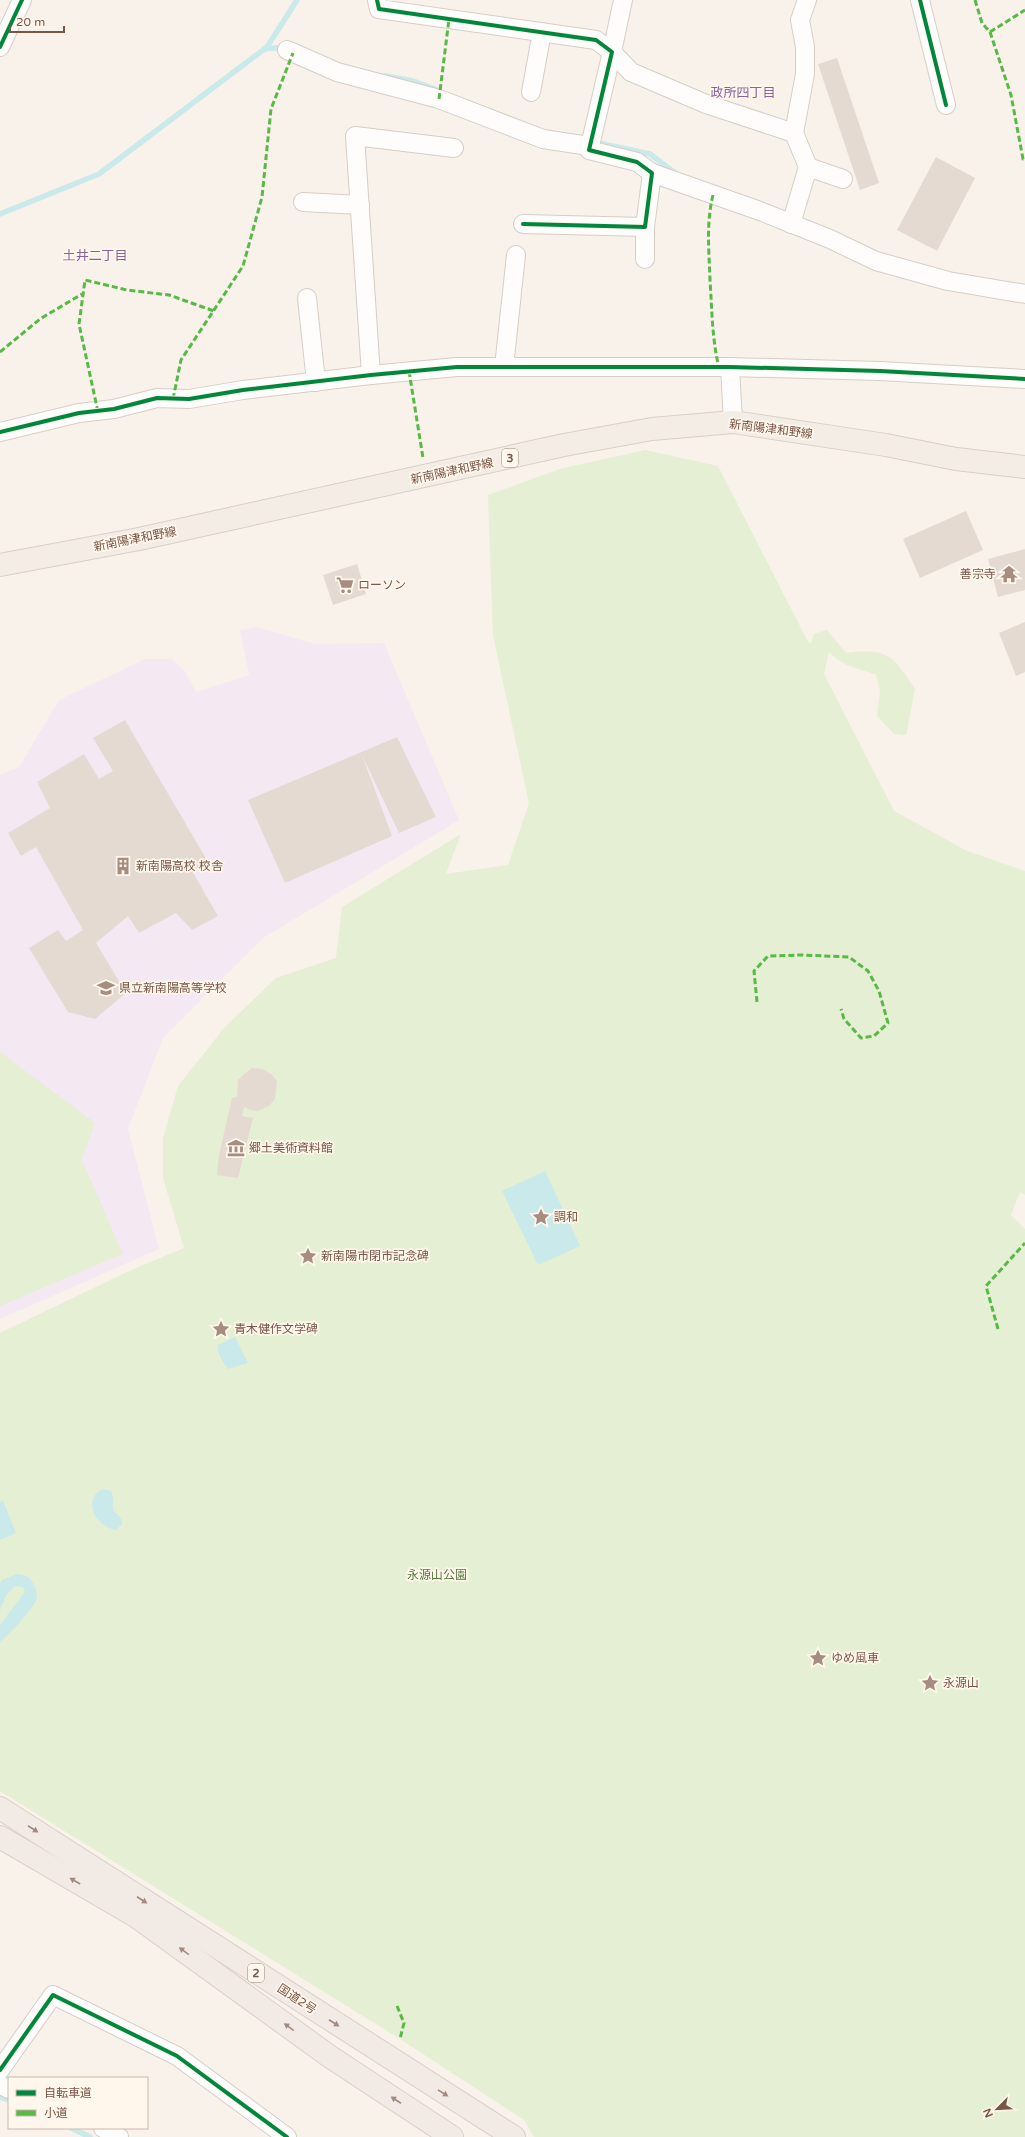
<svg xmlns="http://www.w3.org/2000/svg" width="1025" height="2137" font-family="'Varela Round','Noto Sans JP',sans-serif">
<rect width="100%" height="100%" fill="#f8f2ea"/>
<polygon fill="#f4e9f3" points="257,627 315,644 384,643 459,820 263,938 163,1038 128,1129 159,1249 0,1319 0,775 19,767 59,700 145,659 172,659 186,673 196,692 249,675 240,630"/>
<g fill="#e5efd3">
<path d="M645 450 718 466 808 642 811 643 814 634 827 630 846 653C887 648 893 655 915 689L906 735 894 734 877 716 880 690 876 675C856 667 845 668 829 652L824 674 894 811 967 851 1025 871V1195L1020 1192 1011 1215 1025 1229V2137H534L524 2120 400 2039 0 1791V1333L129 1271 184 1248 163 1178V1138L178 1086 225 1027 276 978 336 958 342 907 461 834 446 874 508 865 529 803 493 636 488 495 560 469Z"/>
<polygon points="0,1052 95,1123 82,1160 123,1254 0,1306"/>
</g>
<g fill="#cae9ea">
<polygon points="545,1171 580,1246 538,1265 502,1191"/>
<path d="M235 1337 248 1363 228 1369C225 1364 216 1354 218 1345Z"/>
<path d="M103 1489 111 1491C115 1498 111 1504 114 1511 117 1516 122 1516 122 1524L116 1530C96 1527 81 1500 103 1489Z"/>
<polygon points="3,1501 16,1533 0,1540 0,1502"/>
<path d="M17 1574C26 1575 30 1577 34 1585 36 1588 37 1593 37 1597 35 1608 9 1634 0 1642V1625L25 1592 23 1587 15 1586 7 1594 0 1609V1583L2 1580Z"/>
</g>
<g fill="none" stroke-linecap="round" stroke-linejoin="round">
<g stroke="#cae9ea" stroke-width="5.5">
<polyline points="264,49 286,47"/>
<polyline points="385,76 413,81 435,89"/>
<polyline points="594,142 650,154 675,173"/>
<polyline points="0,214 99,174 267,47 297,0"/>
<polyline points="0,2097 9,2100"/>
<polyline points="71,2128 90,2137"/>
</g>
</g>
<g fill="#e5dad1">
<polygon points="837,58 879,183 860,190 818,64"/>
<polygon points="936,157 975,178 937,251 897,230"/>
<polygon points="966,511 983,550 920,578 903,539"/>
<polygon points="1025,549 1025,590 998,597 988,559"/>
<polygon points="357,564 366,594 333,605 323,575"/>
<polygon points="1025,622 1025,672 1016,676 999,633"/>
<polygon points="125,720 208,862 192,871 218,916 192,930 176,913 139,933 128,916 96,943 126,993 95,1019 68,1012 29,948 58,930 66,941 83,930 36,847 21,856 8,833 50,808 37,782 84,754 99,779 113,771 93,738"/>
<polygon points="397,737 436,817 399,833 362,755 392,836 285,883 248,800"/>
<polygon points="252,1068 262,1069 271,1074 277,1081 275,1099 269,1106 258,1111 250,1110 244,1107 242,1116 253,1118 238,1178 217,1175 219,1155 232,1098 237,1097 238,1080 244,1074"/>
</g>
<g fill="none" stroke-linecap="round" stroke-linejoin="round">
<g stroke="#d7cdc7" stroke-width="20">
<g id="minor">
<polyline points="377,0 379,9 596,40 612,52 589,150 637,162 652,173 645,227 523,224"/>
<polyline points="623,0 612,52 631,72 706,104 794,133 805,74 805,47 800,20 807,0"/>
<polyline points="920,0 946,105"/>
<polyline points="0,47 22,0"/>
<polyline points="287,50 337,72 439,99 543,139 589,146"/>
<polyline points="531,92 542,32"/>
<polyline points="808,167 843,179"/>
<polyline points="652,173 760,211 830,239 876,261 948,281 1025,294"/>
<polyline points="303,202 360,205"/>
<polyline points="791,224 808,167 794,133"/>
<polyline points="645,227 645,259"/>
<polyline points="307,298 316,382"/>
<polyline points="504,367 516,255"/>
<polyline points="730,367 733,422"/>
<polyline points="371,375 355,136 454,148"/>
<polyline points="0,432 79,413 114,409 157,398 189,399 243,390 371,375 457,367 730,367 880,371 1025,379"/>
<polyline points="0,2070 53,1995 177,2056 287,2137"/>
<polyline points="0,2085 9,2089"/>
<polyline points="103,2128 119,2137"/>
</g>
</g>
<g stroke="#dacfc8" stroke-width="24">
<polyline id="primary" points="0,565 139,539 564,445 652,429 733,422 886,445 956,459 1025,467"/>
</g>
<g stroke="#dacfc8" stroke-width="24">
<g id="trunk">
<polyline points="0,1808 514,2137"/>
<polyline points="0,1837 137,1917 329,2056 452,2137"/>
</g>
</g>
<use href="#minor" stroke="#fefdfc" stroke-width="18"/>
<use href="#primary" stroke="#f3ede5" stroke-width="22"/>
<use href="#trunk" stroke="#f2eae4" stroke-width="22"/>
<g stroke="#58b947" stroke-width="3" stroke-dasharray="6 3" stroke-linecap="butt">
<polyline points="975,0 982,23 990,32 1011,95 1023,159 1025,159"/>
<polyline points="990,32 1025,10"/>
<polyline points="439,99 449,19"/>
<path d="M713 195C706 224 709 249 710 280 712 310 712 339 719 368"/>
<polyline points="0,352 40,319 82,294"/>
<polyline points="409,371 423,458"/>
<polyline points="173,399 181,360 243,266 262,197 271,109 293,53"/>
<polyline points="98,412 79,324 85,280 127,290 169,295 214,311"/>
<polyline points="757,1002 754,971 768,956 801,955 849,957 868,971 879,991 888,1023 874,1036 861,1038 844,1019 841,1009"/>
<polyline points="998,1329 986,1286 1025,1243"/>
<polyline points="397,2006 404,2023 400,2039"/>
</g>
<g stroke="#fff7ec" stroke-width="6">
<g id="cycleway">
<polyline points="377,0 379,9 596,40 612,52 589,150 637,162 652,173 645,227 523,224"/>
<polyline points="920,0 946,105"/>
<polyline points="0,47 22,0"/>
<polyline points="0,432 79,413 114,409 157,398 189,399 243,390 371,375 457,367 730,367 880,371 1025,379"/>
<polyline points="0,2070 53,1995 177,2056 287,2137"/>
</g>
</g>
<use href="#cycleway" stroke="#00873e" stroke-width="4"/>
</g>
<defs><path id="oneway-solid" d="M-6-.8H1V-3.2L6.5 0L1 3.2V.8H-6Z"/></defs>
<g fill="#a48a7e">
<use href="#oneway-solid" transform="translate(33 1829) rotate(33)"/>
<use href="#oneway-solid" transform="translate(75 1881) rotate(-150)"/>
<use href="#oneway-solid" transform="translate(142 1900) rotate(33)"/>
<use href="#oneway-solid" transform="translate(184 1951) rotate(-144)"/>
<use href="#oneway-solid" transform="translate(334 2023) rotate(33)"/>
<use href="#oneway-solid" transform="translate(289 2027) rotate(-144)"/>
<use href="#oneway-solid" transform="translate(443 2093) rotate(32)"/>
<use href="#oneway-solid" transform="translate(396 2100) rotate(-147)"/>
</g>
<defs>
<g id="temple-bare" transform="scale(1.38)"><path d="M0-6L5-2H3V0L6.5 2.5H4V6H1.5V3h-3V6H-4V2.5H-6.5L-3 0V-2H-5Z" fill="#a68d80" stroke="#fff7ec" stroke-width="2.5" paint-order="stroke"/></g>
<g id="supermarket-bare" transform="scale(1.38)"><path d="M-6-5.5h2.5l.6 2H6L4.5 2H-2.5L-4.4-4H-6ZM-1.5 3.2a1.3 1.3 0 1 0 .1 0ZM3 3.2a1.3 1.3 0 1 0 .1 0Z" fill="#a68d80" stroke="#fff7ec" stroke-width="2.5" paint-order="stroke"/></g>
<g id="building-bare" transform="scale(1.38)"><path d="M-4-6H4V6H1V3H-1V6H-4ZM-2.5-4.3h1.7v1.8h-1.7ZM.8-4.3h1.7v1.8H.8ZM-2.5-1h1.7V.8h-1.7ZM.8-1h1.7V.8H.8Z" fill="#a68d80" stroke="#fff7ec" stroke-width="2.5" paint-order="stroke"/></g>
<g id="school-bare" transform="scale(1.38)"><path d="M0-5L7-2L0 1L-7-2ZM-4 1L0 2.5L4 1V4Q0 6-4 4Z" fill="#a68d80" stroke="#fff7ec" stroke-width="2.5" paint-order="stroke"/></g>
<g id="museum-bare" transform="scale(1.38)"><path d="M0-6L6-3V-2H-6V-3ZM-5-1h2V3h-2ZM-1-1h2V3h-2ZM3-1h2V3H3ZM-6 4H6V6H-6Z" fill="#a68d80" stroke="#fff7ec" stroke-width="2.5" paint-order="stroke"/></g>
<g id="sight-bare" transform="scale(1.38)"><path d="M0-6L1.8-2.2L6-1.7L2.9 1.2L3.7 5.4L0 3.3L-3.7 5.4L-2.9 1.2L-6-1.7L-1.8-2.2Z" fill="#a68d80" stroke="#fff7ec" stroke-width="2.5" paint-order="stroke"/></g>
</defs>
<g fill-rule="evenodd">
<use href="#temple-bare" x="1009" y="574"/>
<use href="#supermarket-bare" x="345" y="585"/>
<use href="#building-bare" x="123" y="866"/>
<use href="#school-bare" x="106" y="988"/>
<use href="#museum-bare" x="236" y="1148"/>
<use href="#sight-bare" x="541" y="1217"/>
<use href="#sight-bare" x="308" y="1256"/>
<use href="#sight-bare" x="221" y="1329"/>
<use href="#sight-bare" x="818" y="1658"/>
<use href="#sight-bare" x="930" y="1683"/>
</g>
<g text-anchor="middle" dominant-baseline="central" stroke-width="3.5" stroke-linejoin="round" paint-order="stroke">
<g fill="#fff7ec" stroke="#a28678" stroke-width="1">
<rect x="502" y="449" width="16" height="18" rx="3"/>
<rect x="248" y="1964" width="16" height="18" rx="3"/>
</g>
<g font-size="11" font-weight="bold" fill="#7a5647">
<text x="510" y="458">3</text>
<text x="256" y="1973">2</text>
</g>
<g font-size="12" fill="#7a5647" stroke="#fff7ec">
<text transform="translate(771 429) rotate(7)">新南陽津和野線</text>
<text transform="translate(452 471) rotate(-12)">新南陽津和野線</text>
<text transform="translate(135 539) rotate(-11)">新南陽津和野線</text>
<text transform="translate(297 1999) rotate(33)">国道2号</text>
</g>
<g font-size="12" fill="#7a5647" stroke="#fff7ec" text-anchor="start">
<text x="996" y="574" text-anchor="end">善宗寺</text>
<text x="358" y="585">ローソン</text>
<text x="136" y="866">新南陽高校 校舎</text>
<text x="119" y="988">県立新南陽高等学校</text>
<text x="249" y="1148">郷土美術資料館</text>
<text x="554" y="1217">調和</text>
<text x="321" y="1256">新南陽市閉市記念碑</text>
<text x="234" y="1329">青木健作文学碑</text>
<text x="831" y="1658">ゆめ風車</text>
<text x="943" y="1683">永源山</text>
</g>
<g font-size="12" fill="#517a3b" stroke="#fff7ec">
<text x="437" y="1575">永源山公園</text>
</g>
<g font-size="13" fill="#86629e" stroke="#fff7ec">
<text x="743" y="93">政所四丁目</text>
<text x="95" y="256">土井二丁目</text>
</g>
</g>
<rect x="8" y="2077" width="140" height="52" fill="#fff7ec" stroke="#cab7aa"/>
<rect x="16" y="2090" width="20" height="6" fill="#00873e" stroke="#cab7aa"/>
<text x="44" y="2097" font-size="12" fill="#7a5647">自転車道</text>
<rect x="16" y="2110" width="20" height="6" fill="#58b947" stroke="#cab7aa"/>
<text x="44" y="2117" font-size="12" fill="#7a5647">小道</text>
<g transform="translate(997 2109) rotate(246)" stroke="#fff7ec" stroke-width="3" paint-order="stroke">
<path d="M0-3L7 15L0 10L-7 15Z" fill="#7a5647"/>
<text y="-6" font-size="11" font-weight="bold" text-anchor="middle" fill="#7a5647">N</text>
</g>
<path d="M10 26v6h54v-6" fill="none" stroke="#7a5647" stroke-width="2"/>
<text x="16" y="26" font-size="12" fill="#7a5647" stroke="#fff7ec" stroke-width="3" paint-order="stroke">20 m</text>
</svg>
